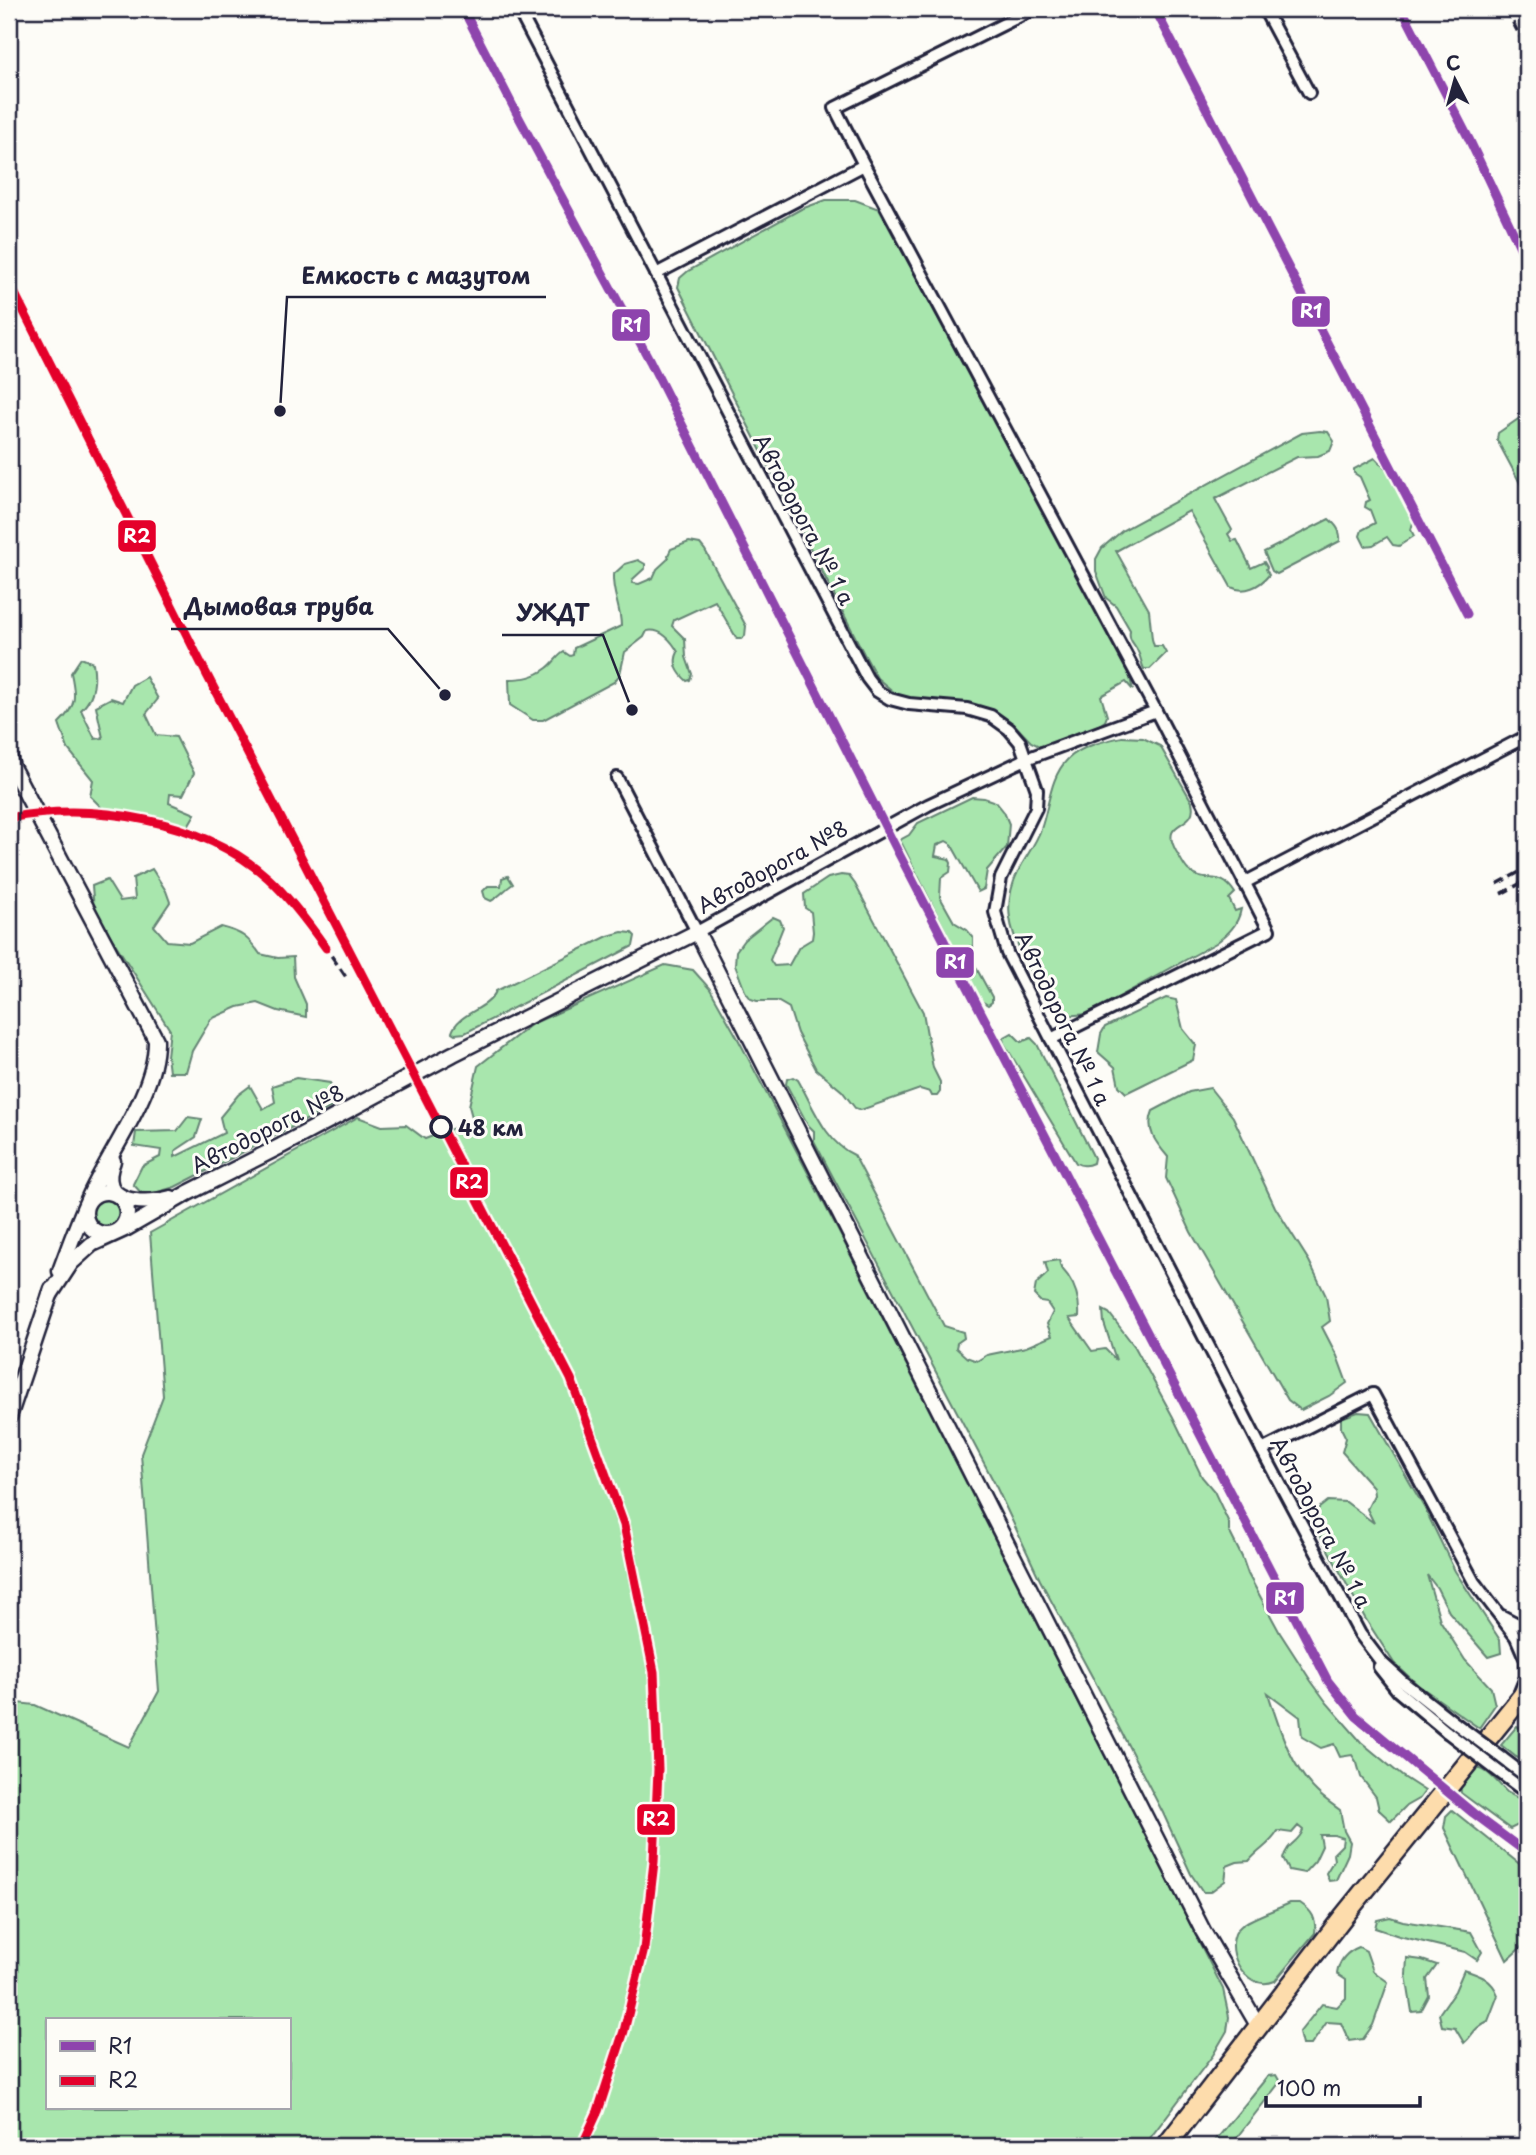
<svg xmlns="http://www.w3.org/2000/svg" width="1536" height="2155" font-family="'Playpen Sans',sans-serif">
<rect width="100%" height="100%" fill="#fdfcf7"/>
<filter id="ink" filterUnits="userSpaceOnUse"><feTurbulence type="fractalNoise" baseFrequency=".0143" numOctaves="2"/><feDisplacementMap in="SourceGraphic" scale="14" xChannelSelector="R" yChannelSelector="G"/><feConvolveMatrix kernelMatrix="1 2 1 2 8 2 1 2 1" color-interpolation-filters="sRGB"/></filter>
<g filter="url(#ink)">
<g fill="#a8e6ad" stroke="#658474" stroke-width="2" fill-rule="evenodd">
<polygon points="826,200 855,200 879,209 1088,592 1128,670 1133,690 1126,682 1101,696 1107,716 1105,721 1099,725 1053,746 1041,747 1031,742 1014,724 988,710 940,705 901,698 877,678 864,654 678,287 680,278 688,271 801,209"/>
<polygon points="1527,413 1527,496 1497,440 1498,433"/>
<path d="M1320 431 1328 432 1334 441 1330 451 1318 456 1297 457 1215 499 1232 530 1228 534 1232 541 1237 540 1251 568 1264 562 1267 567 1266 569 1269 575C1260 586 1245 594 1231 587L1189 511 1116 551 1149 610 1152 639 1154 646H1162L1166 653 1150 669H1144C1141 663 1141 657 1138 652 1135 643 1128 642 1130 630L1116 606 1106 598 1096 571V559L1102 548 1123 530 1302 433Z"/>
<polygon points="1375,458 1393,477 1414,519 1411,530 1414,536 1399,546 1393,545 1387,537 1373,545 1365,546 1360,536 1362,530 1375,523 1370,510 1365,507 1366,502 1370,500 1360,477 1354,473 1354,469"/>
<path d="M1329 519C1336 525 1341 531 1340 541L1277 574 1272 571 1264 552Z"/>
<path d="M689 542 700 544 705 550 746 626 745 636 741 639H737L715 601 674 620 672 626 685 639 686 657 692 674 690 680 687 681C678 673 672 664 678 652 672 641 661 628 647 631L644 637 625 652 620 674 614 682 543 720H533L510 705 509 679C524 679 535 677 547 668 554 663 557 656 564 652L570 656 573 655 574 648 621 626C621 608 612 593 613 575L625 564 638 560 645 564V568L633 579 632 583 639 584 653 578 657 569 669 558 668 555 671 549Z"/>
<path d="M81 658 93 663C96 680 94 698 81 710L95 739 103 738 96 706 111 698 123 702 132 685 146 677 158 699 146 714 156 735 176 737 194 773 183 795 170 794 169 803 195 814 188 826 159 817 103 809 90 796 93 780 68 749 59 723C77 706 76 696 71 673Z"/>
<path d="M1122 737 1143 738 1160 746 1192 802C1199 830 1158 818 1176 851 1180 857 1183 865 1188 870 1206 887 1219 868 1235 893L1229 899 1235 911 1241 909C1238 925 1228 934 1216 943L1088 1014C1071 1016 1064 1017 1050 1006 1037 980 1014 947 1010 918 1008 907 1010 892 1014 881 1020 863 1035 847 1041 829 1049 807 1050 776 1068 759 1081 746 1104 741 1122 737Z"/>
<polygon points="972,797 984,798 996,802 1004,812 1009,824 1007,847 987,870 984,889 978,892 951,844 946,841 937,845 935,856 949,859 951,863 950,872 941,878 940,897 954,922 967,930 973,937 973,962 992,997 992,1002 988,1005 980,1000 900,840 909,835 918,823"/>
<path d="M152 869 166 891 170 902 154 926 167 941 190 943 221 927C241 932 248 937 260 954L278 958 293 957 294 977 306 1004V1017L278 1011 258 1003 238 1007 211 1019 192 1051 186 1072H169L167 1056 170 1030 94 910 92 886 107 880 120 901 135 899 133 878Z"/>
<polygon points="841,875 849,876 855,884 923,1012 933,1068 940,1082 940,1092 937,1096 932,1096 930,1092 920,1089 861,1110 855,1108 842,1091 816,1069 797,1033 789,1008 777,1001 757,1001 751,999 745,991 735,965 736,951 744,940 773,917 780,920 783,927 770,960 774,966 789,965 799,947 812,939 813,932 811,912 805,908 804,894 828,878"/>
<path d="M508 876 513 884C504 890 499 897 491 901L485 898 483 891 488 886H501L502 878Z"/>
<path d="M622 932 632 933 635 936 633 946 465 1033 455 1034 452 1032C459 1012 488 1010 496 991L608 936Z"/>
<path d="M665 965 693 970 710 989 736 1035 842 1238 1223 1989 1229 2017 1227 2031 1213 2055 1144 2146H9V1702L35 1705 129 1747 159 1691 141 1454 163 1396 150 1233 358 1117 382 1126 406 1125 425 1139 473 1121 469 1106 478 1066 532 1024ZM47 2020H289V2108H47Z"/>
<polygon points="1166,998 1176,1000 1183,1029 1196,1045 1193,1060 1126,1093 1119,1086 1115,1067 1098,1052 1101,1034 1105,1027"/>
<path d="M1012 1033 1021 1042 1031 1038 1037 1044 1094 1158 1093 1163C1087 1166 1081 1166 1076 1163L1004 1043 1003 1038Z"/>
<path d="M793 1077 798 1080C813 1106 825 1142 854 1155L944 1326 963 1332 964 1338 957 1343 956 1348 966 1357 977 1361 987 1355 1026 1347 1052 1336 1047 1324 1053 1312 1047 1303 1041 1302 1034 1295 1036 1284 1048 1273 1045 1262 1059 1260C1060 1267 1063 1270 1068 1276 1077 1289 1080 1301 1079 1317L1069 1318 1092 1351 1105 1349 1116 1360 1104 1323 1103 1310 1109 1313 1135 1347 1173 1417 1202 1477 1214 1491 1229 1523V1531L1242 1557 1248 1574 1280 1633 1311 1681 1327 1703 1361 1742 1402 1776 1425 1791 1420 1798 1406 1806 1391 1821 1379 1810 1376 1797 1361 1777 1357 1763 1352 1755 1340 1757 1334 1744 1321 1748 1302 1737 1300 1717 1268 1693C1279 1727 1290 1766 1317 1792 1324 1799 1332 1804 1340 1810L1344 1831 1350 1842 1348 1854 1336 1880 1329 1881 1326 1873 1334 1860 1333 1854 1342 1845 1343 1838 1334 1835H1320L1322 1846 1315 1861 1304 1873 1289 1870 1283 1859C1288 1841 1298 1844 1303 1830L1298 1826 1292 1833 1278 1831C1269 1846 1260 1848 1249 1861L1237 1862 1227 1866 1225 1881 1210 1892H1203L1191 1874 1163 1813 1101 1693 1040 1580 994 1482 814 1141V1131L808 1125 786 1084 787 1079Z"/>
<polygon points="296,1078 330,1083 339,1103 175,1187 144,1196 133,1184 142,1166 160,1157 161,1150 134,1146 136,1132 177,1131 188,1117 202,1119 196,1137 175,1151 175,1157 224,1133 220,1117 238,1095 250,1086 263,1109 275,1102 272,1086"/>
<path d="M1210 1088 1233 1117 1275 1207 1309 1261 1326 1296 1330 1321 1322 1327 1337 1356 1347 1383 1329 1396 1301 1410 1288 1400 1191 1232 1166 1178 1168 1157C1156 1143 1145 1130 1153 1111L1189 1092Z"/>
<circle cx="105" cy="1213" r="14"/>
<polygon points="1358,1412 1370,1413 1425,1509 1455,1571 1500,1640 1501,1653 1488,1657 1449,1612 1437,1588 1427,1575 1440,1620 1465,1660 1491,1688 1495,1705 1479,1728 1418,1685 1394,1663 1365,1618 1314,1524 1314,1512 1328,1501 1346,1502 1374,1523 1367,1509 1374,1495 1373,1487 1342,1452 1346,1438 1341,1428 1341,1418"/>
<polygon points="1517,1726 1527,1731 1527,1761 1516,1757 1501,1745"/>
<path d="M1471 1767C1489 1768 1495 1781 1507 1792 1513 1796 1521 1799 1527 1803V1828L1518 1825 1510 1829 1461 1793 1460 1781Z"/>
<polygon points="1452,1810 1527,1870 1527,1942 1507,1960 1444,1828 1446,1816"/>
<path d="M1290 1903H1300C1312 1911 1317 1919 1315 1933L1275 1981C1243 1994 1220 1943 1241 1926 1250 1918 1278 1909 1290 1903Z"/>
<polygon points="1390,1917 1403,1921 1471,1932 1482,1952 1477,1960 1465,1952 1399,1936 1375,1928 1377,1920"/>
<path d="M1359 1947 1366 1951 1373 1971 1388 1982 1373 2025 1363 2039 1349 2041 1341 2023 1327 2022 1311 2045H1302L1299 2033 1322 2004 1337 2007 1346 1998V1980L1337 1974C1339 1960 1346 1952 1359 1947Z"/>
<polygon points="1407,1958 1422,1960 1437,1965 1427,1979 1429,1996 1421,2011 1412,2012 1406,1975"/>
<path d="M1464 1970C1480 1975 1492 1979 1498 1995L1488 2021C1472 2029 1475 2033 1464 2043L1455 2028 1442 2026 1439 2014 1455 1991Z"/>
<polygon points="1276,2075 1280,2082 1230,2146 1211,2146 1268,2076"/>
</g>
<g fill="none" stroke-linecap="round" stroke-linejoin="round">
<g stroke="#22223b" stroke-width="16">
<g id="minor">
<polyline points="518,9 867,678 877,691 890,699 909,704 967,709 991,716 1009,729 1020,742 1037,790 1036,808 1001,878 995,912 1007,953 1262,1450 1360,1634 1382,1663 1404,1683 1456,1724"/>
<polyline points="1034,9 835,108 864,165 1156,711 1269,930 1051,1039"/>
<polyline points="1264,9 1309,93"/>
<polyline points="656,274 864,165"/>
<polyline points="617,778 697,932 928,805 1026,759 1156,711"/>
<polyline points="1244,883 1527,736"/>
<polyline points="1262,1450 1373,1394 1474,1582 1516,1637 1526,1660 1526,1677 1520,1692"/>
<polyline points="1502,1616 1527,1629"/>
<polyline points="1379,1667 1398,1691 1447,1732"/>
<polyline points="1502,1758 1527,1777"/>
<polyline points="1494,1768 1527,1793"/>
</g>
</g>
<g stroke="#22223b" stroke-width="19">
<g id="tertiary">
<path d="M9 756 12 767 156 1040C157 1087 116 1143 95 1185 81 1212 71 1242 60 1271"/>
<path d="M113 1161C96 1204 142 1205 171 1198"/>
<circle cx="106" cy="1213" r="21"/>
<polyline points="50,1295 71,1263 92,1244 127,1228 188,1193 281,1146 453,1054 697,932 1203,1931 1259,2027"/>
<polyline points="9,1417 52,1289"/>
</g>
</g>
<g stroke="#22223b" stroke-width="23">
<polyline id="trunk" points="1166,2146 1343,1917 1527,1690"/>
</g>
<use href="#minor" stroke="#fdfcf7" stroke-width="10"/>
<use href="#tertiary" stroke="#fdfcf7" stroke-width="14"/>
<use href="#trunk" stroke="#fddcac" stroke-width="18"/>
<g stroke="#22223b" stroke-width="3.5" stroke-dasharray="10 5" stroke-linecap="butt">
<polyline points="463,9 516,112 650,361 899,854 1328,1681 1356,1716 1473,1813 1527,1853"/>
<polyline points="1155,9 1467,614"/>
<polyline points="1402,9 1469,139 1527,262"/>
<polyline points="1506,9 1527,50"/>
<path d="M9 818C31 814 55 810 77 811 138 812 225 837 269 879 300 909 324 945 348 980"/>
<polyline points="1522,838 1527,835"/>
<polyline points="1527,848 1527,847"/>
<polyline points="1497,884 1527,868"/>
<polyline points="1501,894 1527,880"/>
<polyline points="1523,914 1527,912"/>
</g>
<g stroke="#22223b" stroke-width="16" stroke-linecap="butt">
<g id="minor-bridge">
<polyline points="1456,1724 1502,1758"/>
<polyline points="1447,1732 1494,1768"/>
</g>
</g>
<use href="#minor-bridge" stroke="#fdfcf7" stroke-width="10"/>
<g stroke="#fdfcf7" stroke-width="14">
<g id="rail-1">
<polyline points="463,9 516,112 650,361 899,854 1328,1681 1356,1716 1473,1813 1527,1853"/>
<polyline points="1155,9 1467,614"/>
<polyline points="1402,9 1469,139 1527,262"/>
</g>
</g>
<g stroke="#fdfcf7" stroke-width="14">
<g id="rail-2">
<polyline points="9,282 207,675 571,1379 624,1525 654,1672 658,1769 654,1862 644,1949 624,2031 598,2111 582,2146"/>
<path d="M9 818C93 802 202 819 268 878 290 898 309 924 326 948"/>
</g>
</g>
<use href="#rail-1" stroke="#8e44ad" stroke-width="9"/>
<use href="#rail-2" stroke="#e4002b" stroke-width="9"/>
</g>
</g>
<circle fill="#fdfcf7" stroke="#22223b" stroke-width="3.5" cx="441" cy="1127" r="10"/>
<g text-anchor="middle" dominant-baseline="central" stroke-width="6" stroke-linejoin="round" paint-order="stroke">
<g font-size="21" fill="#22223b" stroke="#fdfcf7">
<text transform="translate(805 519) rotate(62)">Автодорога № 1 а</text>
<text transform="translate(772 866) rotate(-29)">Автодорога №8</text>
<text transform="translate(1064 1018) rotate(64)">Автодорога № 1 а</text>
<text transform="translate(267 1128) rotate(-27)">Автодорога №8</text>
<text transform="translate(1322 1522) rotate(62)">Автодорога № 1 а</text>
</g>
<g font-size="21" font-weight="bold" fill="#22223b" stroke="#fdfcf7" text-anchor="start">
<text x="458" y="1127">48 км</text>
</g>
</g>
<path fill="none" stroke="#22223b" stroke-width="2.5" d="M280 411L287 297H546M445 695L388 629H171M632 710L603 635H502"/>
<g fill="#22223b" stroke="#fdfcf7" stroke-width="2.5">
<circle cx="280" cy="411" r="7"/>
<circle cx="445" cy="695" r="7"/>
<circle cx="632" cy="710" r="7"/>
</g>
<g font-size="23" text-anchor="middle" font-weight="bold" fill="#22223b" stroke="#fdfcf7" stroke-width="6" stroke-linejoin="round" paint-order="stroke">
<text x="416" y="284">Емкость с мазутом</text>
<text x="279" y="615">Дымовая труба</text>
<text x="553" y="621">УЖДТ</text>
</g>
<g stroke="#fdfcf7" stroke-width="2.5">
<rect x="1291" y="295" width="40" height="33" rx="7" fill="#8e44ad"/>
<rect x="611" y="308" width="40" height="34" rx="7" fill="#8e44ad"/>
<rect x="117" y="519" width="40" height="34" rx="7" fill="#e4002b"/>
<rect x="935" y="946" width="40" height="33" rx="7" fill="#8e44ad"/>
<rect x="449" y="1166" width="40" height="33" rx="7" fill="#e4002b"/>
<rect x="1265" y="1581" width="40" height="34" rx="7" fill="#8e44ad"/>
<rect x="636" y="1803" width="40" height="33" rx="7" fill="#e4002b"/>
</g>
<g font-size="19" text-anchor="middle" font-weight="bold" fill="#fff">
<text x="1311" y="318">R1</text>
<text x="631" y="332">R1</text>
<text x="137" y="543">R2</text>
<text x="955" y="969">R1</text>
<text x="469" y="1189">R2</text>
<text x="1285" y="1605">R1</text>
<text x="656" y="1826">R2</text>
</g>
<rect width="1536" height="2155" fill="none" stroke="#fdfcf7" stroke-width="35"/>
<rect x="18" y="18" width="1501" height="2120" fill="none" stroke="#22223b" stroke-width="2.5" filter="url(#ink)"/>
<rect x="46" y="2018" width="245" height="91" fill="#fdfcf7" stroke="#a5a5ac" stroke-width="2"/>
<rect x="60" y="2041" width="35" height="10" fill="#8e44ad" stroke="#a5a5ac" stroke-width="2"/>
<text x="108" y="2054" font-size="21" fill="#22223b">R1</text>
<rect x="60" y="2076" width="35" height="10" fill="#e4002b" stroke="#a5a5ac" stroke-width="2"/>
<text x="108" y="2088" font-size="21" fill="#22223b">R2</text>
<g transform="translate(1455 80) rotate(354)" stroke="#fdfcf7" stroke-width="5" paint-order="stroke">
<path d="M0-5L12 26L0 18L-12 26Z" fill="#22223b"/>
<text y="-10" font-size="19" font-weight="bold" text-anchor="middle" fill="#22223b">С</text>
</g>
<path d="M1266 2096v10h154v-10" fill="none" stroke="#22223b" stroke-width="3.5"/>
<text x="1277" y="2096" font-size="21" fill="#22223b" stroke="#fdfcf7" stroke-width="5" paint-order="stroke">100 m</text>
</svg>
